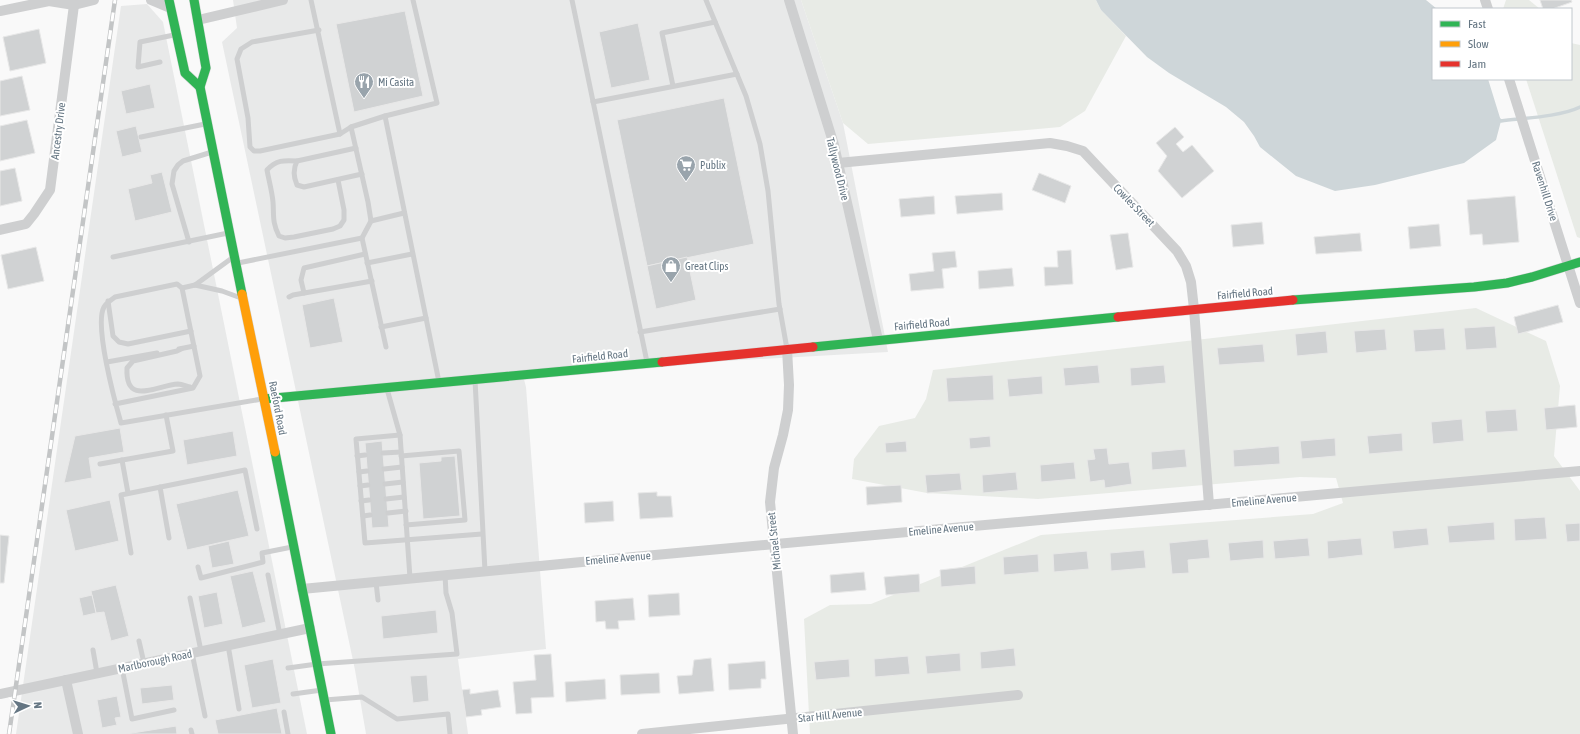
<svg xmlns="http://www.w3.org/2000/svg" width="1580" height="734" font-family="'Asap Condensed',sans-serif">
<rect width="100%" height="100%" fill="#f9f9f9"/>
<g fill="#e8e9e9">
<polygon points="233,0 801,0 843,123 888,352 522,372 526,387 546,649 458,659 468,734 366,734 355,670 222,42 237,28"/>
<polygon points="147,4 163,22 307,734 16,734 121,6"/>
</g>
<g fill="#e8ebe6">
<polygon points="801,0 1096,0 1101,10 1126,36 1085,111 1060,127 868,144 843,123"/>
<polygon points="1506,0 1529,0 1540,9 1503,9"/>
<polygon points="1571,43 1580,45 1580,238 1577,237 1526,79 1571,79"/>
<polygon points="1476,308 1546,341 1560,386 1554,456 1580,491 1580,734 810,734 804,619 830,605 871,604 1041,535 1313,514 1343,503 1336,478 1300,477 1038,499 927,493 852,479 854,459 879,426 915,418 926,399 933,370"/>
</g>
<polygon fill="#ced6d9" points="1096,0 1426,0 1437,9 1433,9 1433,79 1488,79 1501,121 1496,140 1464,163 1375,185 1335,191 1296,176 1260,147 1254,136 1244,122 1226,107 1169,73 1147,57 1101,10"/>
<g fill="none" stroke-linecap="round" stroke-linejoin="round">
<path stroke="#ced6d9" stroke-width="3.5" d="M1498 119 1501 121C1524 118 1559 117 1580 107"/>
</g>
<g fill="#d0d2d3" stroke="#e8e8e8">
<polygon points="1540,0 1571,0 1572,2 1552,9 1543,9"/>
<polygon points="405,11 423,96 354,112 336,24"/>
<polygon points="638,23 650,80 611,88 599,32"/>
<polygon points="39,29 46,63 10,71 3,37"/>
<polygon points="22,76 30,110 0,116 0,81"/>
<polygon points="150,84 155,108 126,114 121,91"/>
<polygon points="724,98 754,244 647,266 617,120"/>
<polygon points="27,120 35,153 0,161 0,126"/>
<polygon points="136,126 142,152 122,157 116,131"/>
<polygon points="1175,127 1184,137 1176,144 1183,152 1192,145 1214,171 1182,198 1158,171 1167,156 1156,143"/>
<polygon points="15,168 22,201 0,206 0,171"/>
<polygon points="162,172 172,212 135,221 128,189 152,183 150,175"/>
<polygon points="1039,173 1071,186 1065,203 1032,190"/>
<polygon points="1002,193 1003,210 957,214 955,196"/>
<polygon points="934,196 935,214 901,217 899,199"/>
<polygon points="1515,196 1519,242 1483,245 1482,234 1470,235 1467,200"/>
<polygon points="1262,222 1264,244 1233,247 1231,225"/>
<polygon points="1439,224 1441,246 1410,249 1408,227"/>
<polygon points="1128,233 1133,267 1116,270 1110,235"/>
<polygon points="1360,233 1362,251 1316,254 1314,237"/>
<polygon points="36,247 44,281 8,289 1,255"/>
<polygon points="1071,250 1073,284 1045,286 1044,267 1058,267 1057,251"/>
<polygon points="955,251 957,267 942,269 944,288 911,291 909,274 934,271 932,253"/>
<polygon points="687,257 696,300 656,309 647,266"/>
<polygon points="1012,268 1014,286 979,289 978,271"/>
<polygon points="334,298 343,342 310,348 302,305"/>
<polygon points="1558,305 1563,322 1518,334 1514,317"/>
<polygon points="1495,326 1497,348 1466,350 1464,328"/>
<polygon points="1444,328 1446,350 1415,352 1413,330"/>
<polygon points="1385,329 1387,350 1356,353 1354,331"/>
<polygon points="1326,331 1328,353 1297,356 1295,334"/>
<polygon points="1263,344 1265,362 1219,365 1217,348"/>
<polygon points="1098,365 1100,383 1065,386 1063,368"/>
<polygon points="1164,365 1166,383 1131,386 1130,368"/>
<polygon points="993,375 994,400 948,402 946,378"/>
<polygon points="1042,376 1043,394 1009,397 1007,379"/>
<polygon points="1575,405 1577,427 1546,430 1544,408"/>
<polygon points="1516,409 1518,431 1487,433 1485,411"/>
<polygon points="1462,419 1464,441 1433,444 1431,422"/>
<polygon points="120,428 124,452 89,458 92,478 64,483 75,436"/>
<polygon points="233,431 237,456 187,465 183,440"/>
<polygon points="1402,433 1403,451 1369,454 1367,436"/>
<polygon points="990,436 991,447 970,449 969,438"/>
<polygon points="1335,438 1336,456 1302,459 1300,441"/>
<polygon points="382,441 389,527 372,528 365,443"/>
<polygon points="906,441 907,452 886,453 885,443"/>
<polygon points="1279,446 1280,464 1234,467 1233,450"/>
<polygon points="1107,448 1109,464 1129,462 1132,484 1105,488 1104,480 1090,482 1087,460 1095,459 1093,449"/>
<polygon points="1185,449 1187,467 1152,470 1151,452"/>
<polygon points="455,456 460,516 423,519 419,463 441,461 441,457"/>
<polygon points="1074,462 1076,479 1041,482 1040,465"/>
<polygon points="1016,472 1018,490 983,493 982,475"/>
<polygon points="960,473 962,490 927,493 925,475"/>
<polygon points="901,485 902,502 867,505 866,487"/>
<polygon points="238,490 249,536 187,550 176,504"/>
<polygon points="657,492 657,496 671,496 673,517 640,519 638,493"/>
<polygon points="110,500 119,541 75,551 66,510"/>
<polygon points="613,501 614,521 585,523 584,503"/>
<polygon points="1545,517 1547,539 1515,541 1514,519"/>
<polygon points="1494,522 1495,540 1449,543 1447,526"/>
<polygon points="1580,523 1580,541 1567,542 1565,524"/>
<polygon points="1427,528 1429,545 1394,549 1392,531"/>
<polygon points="0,535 9,536 4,583 0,583"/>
<polygon points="1308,538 1310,556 1275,559 1273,541"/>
<polygon points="1361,538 1363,555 1328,559 1327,541"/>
<polygon points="1208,539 1210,558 1188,560 1189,573 1172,574 1169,543"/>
<polygon points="1263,540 1264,558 1230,561 1228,543"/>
<polygon points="229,541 234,564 212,568 208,546"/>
<polygon points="1144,550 1146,568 1111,571 1110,553"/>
<polygon points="1087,551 1089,569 1054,572 1053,554"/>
<polygon points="1038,554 1039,572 1004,575 1003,557"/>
<polygon points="975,566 976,584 941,587 940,570"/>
<polygon points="253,571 266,622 242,628 230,576"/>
<polygon points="864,572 866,590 831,593 830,575"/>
<polygon points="919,574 920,592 886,595 884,577"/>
<polygon points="116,585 129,636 111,641 104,612 96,613 91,591"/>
<polygon points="217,592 223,624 204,628 198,596"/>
<polygon points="679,593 680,615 649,617 648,595"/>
<polygon points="92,595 96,613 83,616 79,598"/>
<polygon points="633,598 635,620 618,621 619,629 606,629 605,621 596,622 595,601"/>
<polygon points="436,610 438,633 383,639 381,616"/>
<polygon points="1014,648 1016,666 981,669 980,652"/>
<polygon points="960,653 961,671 927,674 925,656"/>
<polygon points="551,654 554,697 531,698 532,713 516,714 513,682 536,680 534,655"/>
<polygon points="908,656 910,674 875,677 874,659"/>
<polygon points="711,658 714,691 679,694 677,676 692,675 694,660"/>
<polygon points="273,659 281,703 252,708 244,665"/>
<polygon points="849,659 850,677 816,680 814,662"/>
<polygon points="765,661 766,679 761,679 761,688 729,690 728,664"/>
<polygon points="659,673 660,693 621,695 620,675"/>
<polygon points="427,675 429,701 413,703 410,676"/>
<polygon points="605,679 606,699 566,702 565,682"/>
<polygon points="172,685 174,700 142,704 140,688"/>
<polygon points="470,689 470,694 498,690 501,707 481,710 482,715 466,717 462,690"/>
<polygon points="117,696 121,717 115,718 117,725 102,728 97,700"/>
<polygon points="277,708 282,734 218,734 215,720"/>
<polygon points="176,726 177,734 126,734"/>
</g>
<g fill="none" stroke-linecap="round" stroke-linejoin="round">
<g stroke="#d5d6d7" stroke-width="10">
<g id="fast">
<polyline points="169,0 185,73 200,87"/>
<polyline points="194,0 206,68 200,87 242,294"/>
<polyline points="1293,300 1474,287 1507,283 1532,277 1580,262"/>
<polyline points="813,347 1118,317"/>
<polyline points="264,399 662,362"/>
<polyline points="275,452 331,734"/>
</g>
</g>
<g stroke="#d5d6d7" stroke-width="10">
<polyline id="slow" points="242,294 275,452"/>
</g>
<g stroke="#d5d6d7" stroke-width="10">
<g id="jam">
<polyline points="1118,317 1293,300"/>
<polyline points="662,362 813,347"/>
</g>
</g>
<g stroke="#cecfd0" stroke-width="5">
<polyline points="311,0 340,134 351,127 368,202 371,221 362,238 386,347"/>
<polyline points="572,0 647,362"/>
<polyline points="706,0 746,96 760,144 768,191 779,304 787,349"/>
<polyline points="319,30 252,42 241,49 237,59 248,118 250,147 254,151 260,151 340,134"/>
<polyline points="160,62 138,67 140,42 174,35"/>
<polyline points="673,86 662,33 715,22"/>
<polyline points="593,102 737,74"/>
<polyline points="385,116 437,103 413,0"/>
<polyline points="351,127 385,116 439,382"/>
<polyline points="141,137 205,124"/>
<path d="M356 148 297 161C293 169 293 176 297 185L304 187 362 174"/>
<path d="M297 161C284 160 276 160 267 170 269 181 272 191 273 202 274 216 272 222 279 236L285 238 294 237 333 229 340 226 344 220V210L338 180"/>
<polyline points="371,221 404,213"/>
<polyline points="189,242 172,184 174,171 178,165 183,161 212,152"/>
<polyline points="113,257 228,233"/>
<polyline points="238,263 362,238"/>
<polyline points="367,263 412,254"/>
<polyline points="195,285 232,258"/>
<polyline points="182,288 195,285 222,291 241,298"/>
<polyline points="304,293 301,280 304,268 365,254"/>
<polyline points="289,297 293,295 372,281"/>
<polyline points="108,301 113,336 119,342 128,344 191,331"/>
<polyline points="381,327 426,318"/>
<polyline points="640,332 780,309"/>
<polyline points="179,349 194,346"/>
<path d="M181 349 177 351 133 361 127 368C125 407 157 385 178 384 182 384 186 386 190 387"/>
<polyline points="107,362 157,353"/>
<polyline points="475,380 485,571"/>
<polyline points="387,389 400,435 410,578"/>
<path d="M115 404 193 388 200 376 182 288 177 284 115 297C111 300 106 303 104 307 94 325 115 402 121 423L262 399"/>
<polyline points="400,435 356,439 365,543 482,534"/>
<polyline points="383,453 401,452"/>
<polyline points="357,456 365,455"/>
<polyline points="401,456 459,451 465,520 406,525"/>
<polyline points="122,460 128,493"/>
<polyline points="100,464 173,451 166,415"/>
<polyline points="384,469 402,467"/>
<polyline points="359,472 367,471"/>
<polyline points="385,484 403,482"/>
<polyline points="360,486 368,485"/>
<polyline points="160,487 169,538"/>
<polyline points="386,499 404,497"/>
<polyline points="361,501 369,500"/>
<polyline points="388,513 406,511"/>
<polyline points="363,516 370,515"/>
<polyline points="131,553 121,495 245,470 257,529"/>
<polyline points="198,567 201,578 263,562 262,553 292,547"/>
<polyline points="268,575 280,635"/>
<polyline points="376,582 378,600"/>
<polyline points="190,598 201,651"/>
<polyline points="139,641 144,663"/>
<polyline points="228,645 239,709"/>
<polyline points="93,650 97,673"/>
<polyline points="192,653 205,716"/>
<polyline points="122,668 132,719 174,710"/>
<polyline points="288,668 317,664 457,654 452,613 446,593 445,575"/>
<polyline points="293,694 322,690"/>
<polyline points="325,700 362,697 397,719 448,714 450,734"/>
<polyline points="284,712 288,734"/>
<polyline points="191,730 192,734"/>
</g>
<g stroke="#cecfd0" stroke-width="10">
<polyline points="151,0 170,8"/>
<polyline points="789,0 834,145 878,340"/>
<polyline points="1485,0 1488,9"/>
<polyline points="74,5 94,0"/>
<polyline points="0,11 49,1 74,5 50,190 34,214 26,224 0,230"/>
<polyline points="198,20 283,0"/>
<polyline points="1509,79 1580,303"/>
<polyline points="838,163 1050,143 1067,146 1083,151 1177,251 1186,266 1191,282 1194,309 1209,505"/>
<polyline points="787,349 789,385 788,410 783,435 774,468 770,502 793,734"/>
<polyline points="302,589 644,556 1580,471"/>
<polyline points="66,680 78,734"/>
<polyline points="0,694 310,628"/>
<polyline points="642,734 1018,695"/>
</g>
<use href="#fast" stroke="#30b455" stroke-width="9"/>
<use href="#slow" stroke="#ff9f0a" stroke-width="9"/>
<use href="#jam" stroke="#e5322d" stroke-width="9"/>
<g stroke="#c3c5c6" stroke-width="4.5">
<polyline id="rail" points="9,734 115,0"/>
</g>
<use href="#rail" stroke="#fff" stroke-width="3" stroke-dasharray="9" stroke-linecap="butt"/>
</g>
<defs>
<g id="restaurant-pin" transform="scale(1)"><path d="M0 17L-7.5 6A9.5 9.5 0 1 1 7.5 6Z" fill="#99a4ac" stroke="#fff"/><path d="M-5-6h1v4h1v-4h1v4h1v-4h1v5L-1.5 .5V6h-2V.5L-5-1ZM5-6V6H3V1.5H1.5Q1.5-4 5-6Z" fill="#fff"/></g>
<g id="supermarket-pin" transform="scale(1)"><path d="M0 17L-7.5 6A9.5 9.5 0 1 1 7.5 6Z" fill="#99a4ac" stroke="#fff"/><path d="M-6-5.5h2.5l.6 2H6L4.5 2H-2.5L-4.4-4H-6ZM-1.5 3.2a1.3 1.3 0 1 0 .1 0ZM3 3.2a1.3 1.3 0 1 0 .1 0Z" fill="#fff"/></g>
<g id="shop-pin" transform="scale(1)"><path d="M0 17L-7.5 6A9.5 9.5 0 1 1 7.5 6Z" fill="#99a4ac" stroke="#fff"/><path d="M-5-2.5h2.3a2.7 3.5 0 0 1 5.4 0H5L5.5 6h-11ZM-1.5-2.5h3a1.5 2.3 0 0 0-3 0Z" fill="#fff"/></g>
</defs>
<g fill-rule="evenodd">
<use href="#restaurant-pin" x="364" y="82"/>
<use href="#supermarket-pin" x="686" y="165"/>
<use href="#shop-pin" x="671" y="266"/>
</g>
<g text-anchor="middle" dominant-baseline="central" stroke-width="4" stroke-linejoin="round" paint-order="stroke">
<g font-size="11" fill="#657683" stroke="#fff" text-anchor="start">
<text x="378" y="82">Mi Casita</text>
<text x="700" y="165">Publix</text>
<text x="685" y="266">Great Clips</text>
</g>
<g font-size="11" fill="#657683" stroke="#fff">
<text transform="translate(58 131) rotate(-83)">Ancestry Drive</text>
<text transform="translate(838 169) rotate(76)">Tallywood Drive</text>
<text transform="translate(1545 191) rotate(72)">Ravenhill Drive</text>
<text transform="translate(1134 205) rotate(46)">Cowles Street</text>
<text transform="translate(1245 293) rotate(-5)">Fairfield Road</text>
<text transform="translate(922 324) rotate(-5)">Fairfield Road</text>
<text transform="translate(600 356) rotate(-6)">Fairfield Road</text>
<text transform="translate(278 408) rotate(79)">Raeford Road</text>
<text transform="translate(1264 500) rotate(-5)">Emeline Avenue</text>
<text transform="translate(941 529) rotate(-5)">Emeline Avenue</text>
<text transform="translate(774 541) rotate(-96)">Michael Street</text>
<text transform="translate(618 558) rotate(-5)">Emeline Avenue</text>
<text transform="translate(155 661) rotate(-12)">Marlborough Road</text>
<text transform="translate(830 715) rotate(-6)">Star Hill Avenue</text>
</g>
</g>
<rect x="1432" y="8" width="140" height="72" fill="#ffffff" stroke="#c1c8cd"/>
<rect x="1440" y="21" width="20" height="6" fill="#30b455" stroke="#c1c8cd"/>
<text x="1468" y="28" font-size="12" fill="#657683">Fast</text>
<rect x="1440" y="41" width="20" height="6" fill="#ff9f0a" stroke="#c1c8cd"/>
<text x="1468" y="48" font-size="12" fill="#657683">Slow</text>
<rect x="1440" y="61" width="20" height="6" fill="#e5322d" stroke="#c1c8cd"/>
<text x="1468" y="68" font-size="12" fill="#657683">Jam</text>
<g transform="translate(28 706) rotate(86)" stroke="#ffffff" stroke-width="3" paint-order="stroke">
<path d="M0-3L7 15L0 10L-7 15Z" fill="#657683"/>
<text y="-6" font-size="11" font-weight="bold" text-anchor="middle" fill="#657683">N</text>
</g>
</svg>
